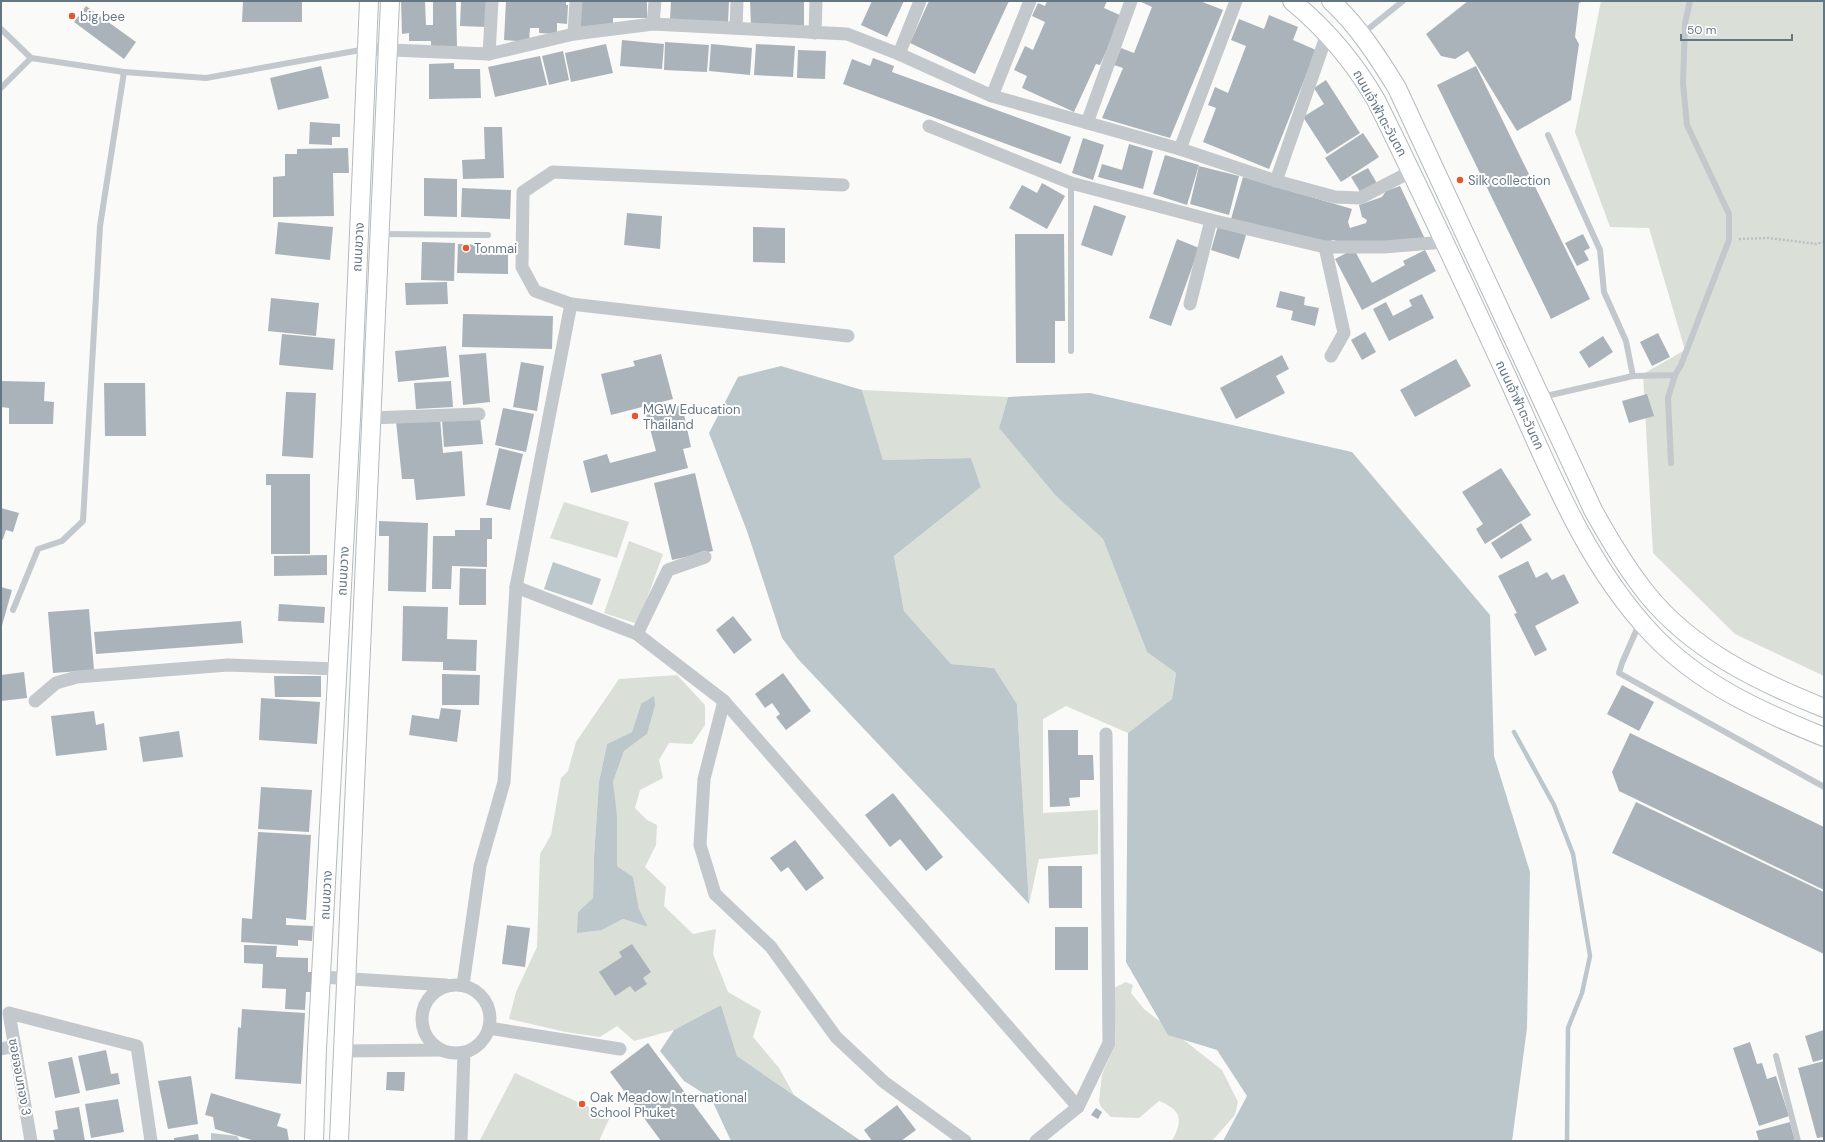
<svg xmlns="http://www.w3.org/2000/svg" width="1825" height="1142" font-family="'DM Sans','Noto Sans Thai',sans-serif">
<rect width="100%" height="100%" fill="#fafaf8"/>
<g fill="#dadfd7" fill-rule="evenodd">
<polygon points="1601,1 1824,1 1824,676 1735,634 1653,553 1643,374 1685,350 1649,228 1610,227 1575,132"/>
<polygon points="862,390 1008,397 999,428 1056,496 1103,539 1147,652 1176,673 1172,699 1128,733 1066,706 1043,719 1043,813 1098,810 1098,854 1039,859 1029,904 1017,704 994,668 951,664 904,611 894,556 981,487 971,458 883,460"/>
<polygon points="564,502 629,522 617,558 550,538"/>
<polygon points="629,541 663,554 638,624 604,613"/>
<path d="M677 675 705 705V725L692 744 669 743 659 760 663 778 640 790 635 808 647 820 657 825 656 845 645 867 666 887 664 906 693 934 716 929 713 954 728 992 761 1011 753 1037 779 1068 794 1095 737 1056 721 1005 674 1030 634 1041 617 1026 600 1037 566 1032 509 1019 516 992 537 947 540 854 551 835 561 778 568 771 576 742 619 679ZM641 704 647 734 624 751 613 782 617 866 633 877 639 909 648 927 623 919 602 930 578 912 593 898 594 857 599 782 607 744 632 732Z"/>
<path d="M1126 982 1133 985 1131 993 1144 1009 1222 1070 1238 1102 1235 1115 1212 1141H1172C1183 1120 1182 1110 1159 1101L1139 1118 1111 1117 1101 1107 1099 1101 1102 1074 1116 1043 1114 988Z"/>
<polygon points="515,1073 610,1117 599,1141 480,1140"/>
</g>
<g fill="#bbc7cb">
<polygon points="781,366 862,390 883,460 971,458 981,487 894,556 904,611 951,664 994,668 1017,704 1029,904 798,659 782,638 747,531 709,433 738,377"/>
<polygon points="1090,393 1352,452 1490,615 1494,756 1530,872 1527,1028 1512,1141 1223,1141 1247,1096 1217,1050 1168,1035 1126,962 1128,733 1172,699 1176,673 1147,652 1103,539 1056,496 999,428 1008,397"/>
<polygon points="553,562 601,579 592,605 544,589"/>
<polygon points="654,696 655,705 647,734 624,751 613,782 617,816 617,866 633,877 639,909 648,927 623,919 602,930 577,933 578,912 593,898 594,857 599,782 607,744 632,732 641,704"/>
<polygon points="721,1005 737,1056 861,1141 731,1141 711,1098 684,1081 660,1051 674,1030"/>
<polygon points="211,1133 237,1136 240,1141 211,1141"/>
</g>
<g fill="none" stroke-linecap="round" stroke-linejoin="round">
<polyline stroke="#bbc7cb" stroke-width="4.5" points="1514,732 1554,805 1573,854 1590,956 1582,993 1568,1028 1567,1141"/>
</g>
<g fill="#aab3b9">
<polygon points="243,1 302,1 302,22 242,22"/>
<polygon points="401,1 425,1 426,25 433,25 433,1 456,1 457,47 431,48 431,41 409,41 409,33 402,34"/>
<polygon points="461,1 487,1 486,27 460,26"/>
<polygon points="506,1 566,1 566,5 568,5 567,24 557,23 557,34 539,33 539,28 530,28 529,42 504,40"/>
<polygon points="581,1 647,1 647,18 613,18 613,28 581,27"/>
<polygon points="671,1 729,1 728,23 670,20"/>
<polygon points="750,1 804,1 804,26 751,26"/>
<polygon points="872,1 904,1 887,37 861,25"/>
<polygon points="929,1 1009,1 975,74 910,43"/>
<polygon points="1047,1 1107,1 1104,8 1122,16 1100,65 1096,64 1074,112 1022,88 1027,76 1014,70 1025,46 1033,50 1045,22 1032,16 1038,3 1045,6"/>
<polygon points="1139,1 1200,1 1223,10 1170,138 1102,118 1123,68 1114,65 1121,48 1134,53 1152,7"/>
<polygon points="1468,1 1584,1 1579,3 1575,37 1579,44 1571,100 1517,131 1468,51 1455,59 1441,56 1426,34"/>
<polygon points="86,6 136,42 124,59 74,22"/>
<polygon points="1269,15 1298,27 1293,40 1316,50 1269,169 1203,142 1216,108 1208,105 1215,87 1228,93 1246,46 1231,40 1239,19 1264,29"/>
<polygon points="622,40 664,44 662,69 620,66"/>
<polygon points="665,42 709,45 707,72 664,70"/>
<polygon points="606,44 613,73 571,82 565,53"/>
<polygon points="711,44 752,48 750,75 709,71"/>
<polygon points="756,44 795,46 793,77 754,75"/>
<polygon points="798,50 826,51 825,79 797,78"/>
<polygon points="563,51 569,80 549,85 542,56"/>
<polygon points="540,56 547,85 495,97 488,67"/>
<polygon points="873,58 894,66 892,72 1071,137 1061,164 843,84 852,59 870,66"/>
<polygon points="454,63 454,69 480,69 481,98 429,99 429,64"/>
<polygon points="321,66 329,98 278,110 270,78"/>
<polygon points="1476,66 1590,299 1551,319 1437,85"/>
<polygon points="1326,80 1360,133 1327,154 1303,117 1324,104 1314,88"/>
<polygon points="310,122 340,124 340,137 332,137 332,145 309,144"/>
<polygon points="484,127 502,127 504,178 463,179 462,160 485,159"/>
<polygon points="1363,133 1379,157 1341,182 1325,158"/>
<polygon points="1083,138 1104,145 1093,180 1072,173"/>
<polygon points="1129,144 1153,151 1143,189 1098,177 1102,164 1122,170"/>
<polygon points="348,148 349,173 333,173 334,216 273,217 273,177 285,176 285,154 297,154 297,149"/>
<polygon points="1165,155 1199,165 1187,205 1153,194"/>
<polygon points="1199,166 1239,176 1229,215 1190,204"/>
<polygon points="1368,168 1378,185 1362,195 1351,177"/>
<polygon points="1243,177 1352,209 1348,222 1350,228 1366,223 1367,220 1362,217 1359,205 1382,197 1386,191 1400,186 1425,239 1350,245 1333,240 1325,243 1231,219"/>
<polygon points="424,178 457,179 457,217 424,216"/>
<polygon points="1042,183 1065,196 1047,229 1009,208 1022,185 1037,193"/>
<polygon points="462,188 511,190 510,219 461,217"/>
<polygon points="1094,205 1126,216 1112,256 1081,245"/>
<polygon points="627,213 662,216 660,249 624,245"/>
<polygon points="278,222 333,227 330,260 275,254"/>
<polygon points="1218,226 1246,235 1239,259 1211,250"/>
<polygon points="753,227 785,228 785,263 753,262"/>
<polygon points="1015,234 1064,234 1065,321 1055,321 1055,363 1016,363"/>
<polygon points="1583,234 1590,248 1584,251 1589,260 1577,266 1565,243"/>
<polygon points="1177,239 1199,248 1171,326 1149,318"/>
<polygon points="422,242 455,243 454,281 421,280"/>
<polygon points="458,244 508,246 508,274 457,273"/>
<polygon points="1354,249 1372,283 1405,265 1403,261 1425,250 1436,271 1362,310 1335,259"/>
<polygon points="447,282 448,304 406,305 405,283"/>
<polygon points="1280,291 1305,297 1304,305 1319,308 1315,326 1291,320 1293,311 1276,307"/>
<polygon points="1422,294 1434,318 1389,341 1373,309 1386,302 1393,316 1412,306 1409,300"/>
<polygon points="271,298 319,303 316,336 268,331"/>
<polygon points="463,314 553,316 552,349 462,347"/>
<polygon points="1365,332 1376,352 1362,360 1351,340"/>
<polygon points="1658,333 1670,357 1652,366 1640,342"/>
<polygon points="282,334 335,339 333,370 279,365"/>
<polygon points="1603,336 1613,352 1589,368 1579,352"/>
<polygon points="446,346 449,377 398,382 395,351"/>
<polygon points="486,353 490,402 463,405 459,355"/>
<polygon points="661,354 673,399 611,415 601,374 635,366 633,361"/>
<polygon points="1282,355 1289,369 1276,376 1285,393 1236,419 1220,388"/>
<polygon points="1456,359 1471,386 1415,417 1400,390"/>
<polygon points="521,362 544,366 537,411 513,407"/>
<polygon points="1,381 45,382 44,401 54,402 53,424 9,424 9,408 1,407"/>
<polygon points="451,381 453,407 416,409 414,383"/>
<polygon points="104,383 145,383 146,436 105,436"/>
<polygon points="286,392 316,393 313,458 282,456"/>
<polygon points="1647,394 1654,416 1629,423 1622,401"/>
<polygon points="682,405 691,447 683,449 688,468 591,493 583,461 607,454 610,463 656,451 646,414"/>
<polygon points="503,408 534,414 526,452 495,445"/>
<polygon points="480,417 483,444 444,447 442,420"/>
<polygon points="440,418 443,453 462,451 465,496 416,500 414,479 402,479 396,421"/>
<polygon points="499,448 523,454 510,510 486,505"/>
<polygon points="1501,468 1531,515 1485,544 1476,529 1483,524 1462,492"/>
<polygon points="695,473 713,551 672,560 654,483"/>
<polygon points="266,474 310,474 310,554 271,554 271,485 266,485"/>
<polygon points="1,508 19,513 13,532 6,530 3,539 1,541"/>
<polygon points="480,518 492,518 492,539 487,539 487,567 452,566 451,589 432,589 433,536 455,536 455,530 480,530"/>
<polygon points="379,521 428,523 426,592 388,591 389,536 379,536"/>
<polygon points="1521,523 1532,540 1501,559 1491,543"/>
<polygon points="327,555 327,575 274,576 274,556"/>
<polygon points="1528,561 1536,578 1547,572 1552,580 1564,574 1579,603 1535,626 1547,650 1535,656 1514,614 1517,613 1498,576"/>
<polygon points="460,568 486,569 486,605 459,605"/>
<polygon points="1,587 12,590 1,629"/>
<polygon points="279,604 325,607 324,623 278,621"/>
<polygon points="403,606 448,607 447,639 477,640 476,671 443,670 443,662 402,661"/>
<polygon points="89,609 94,670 53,673 48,612"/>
<polygon points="733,616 752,640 734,654 716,630"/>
<polygon points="241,621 243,643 96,654 94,632"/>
<polygon points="24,672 27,698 1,701 1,675"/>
<polygon points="783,673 811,711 786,730 776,717 780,714 772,703 765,708 755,694"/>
<polygon points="442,674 480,675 479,705 442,705"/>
<polygon points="274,676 321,676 321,697 275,697"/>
<polygon points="1622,685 1654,702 1639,731 1607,714"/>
<polygon points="261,698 320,702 317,744 259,740"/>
<polygon points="441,708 461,710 457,742 409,735 412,715 439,719"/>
<polygon points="94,711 96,725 104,723 107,750 56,756 51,716"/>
<polygon points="1048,730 1078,730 1078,755 1093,755 1094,780 1080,780 1080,797 1069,798 1070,806 1050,807"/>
<polygon points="179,731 183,757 143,762 139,737"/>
<polygon points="1630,733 1824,827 1824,890 1619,791 1612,772"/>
<polygon points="261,787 312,790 309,832 258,829"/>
<polygon points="893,793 943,857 926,871 900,839 890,847 865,815"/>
<polygon points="1636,802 1824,892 1824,954 1612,853"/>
<polygon points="258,832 311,835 306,920 286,918 286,925 313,926 312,941 298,940 298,946 241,942 242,918 252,919"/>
<polygon points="795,840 824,878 806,891 788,867 781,872 770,858"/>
<polygon points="1048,866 1082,866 1082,908 1049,908"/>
<polygon points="507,925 530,928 525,967 502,964"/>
<rect x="1055" y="927" width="33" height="43"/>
<polygon points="632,944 651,972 643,978 647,984 635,992 630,986 615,996 599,972 622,957 619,952"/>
<polygon points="244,945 277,946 276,957 308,958 308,972 314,972 313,992 306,992 305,1010 285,1009 286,989 262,988 263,964 244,963"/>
<polygon points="242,1009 305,1013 301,1084 235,1079 238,1027 241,1028"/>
<polygon points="1824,1030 1824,1059 1813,1062 1805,1036"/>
<polygon points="1750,1042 1757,1064 1762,1063 1767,1079 1776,1076 1789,1116 1759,1126 1733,1048"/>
<polygon points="648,1043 721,1141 661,1141 610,1072"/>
<polygon points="106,1050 111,1074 118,1073 120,1084 86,1091 78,1056"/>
<polygon points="72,1057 80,1093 55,1098 48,1062"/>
<polygon points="1824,1061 1824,1137 1817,1138 1798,1068"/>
<polygon points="387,1072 405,1072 404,1091 386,1090"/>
<polygon points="191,1076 198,1124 168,1129 158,1081"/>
<polygon points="211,1093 281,1114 277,1126 287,1129 289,1141 255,1141 215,1129 213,1117 205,1115"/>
<polygon points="118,1099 124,1132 91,1138 85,1104"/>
<polygon points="897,1105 916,1130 901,1141 872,1141 864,1130"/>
<polygon points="79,1107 85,1141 55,1141 53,1130 58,1129 55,1111"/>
<polygon points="1096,1108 1102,1112 1098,1119 1091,1115"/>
<polygon points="1790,1122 1795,1141 1759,1141 1756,1131"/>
<polygon points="198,1134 199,1141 174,1141 174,1138"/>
</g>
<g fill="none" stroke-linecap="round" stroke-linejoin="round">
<g stroke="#b3babf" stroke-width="20">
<g id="secondary">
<path d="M1292 1C1326 29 1354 62 1376 100 1423 194 1467 290 1511 385 1550 472 1586 564 1652 634 1699 684 1762 712 1824 737"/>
<path d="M1331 1C1358 26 1378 57 1397 88L1593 510C1609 539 1626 568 1647 594 1692 650 1759 682 1824 708"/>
<polyline points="314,1141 317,1049 351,419 369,1"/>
<polyline points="339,1141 390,1"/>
</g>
</g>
<polyline stroke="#bbbfc2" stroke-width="2.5" stroke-dasharray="2 2" stroke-linecap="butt" points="1739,239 1768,238 1816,244 1824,242"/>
<g stroke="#c3c8cc" stroke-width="6">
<polyline points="1,29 31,58 124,72"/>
<polyline points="1362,34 1403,1"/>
<polyline points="1,88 31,58"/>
<polyline points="1548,135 1600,250 1604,292 1626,341 1633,376"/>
<polyline points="1071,183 1071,351"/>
<polyline points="381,234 488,235"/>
<polyline points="1542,397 1633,376 1675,375 1681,365 1729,240 1729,214 1687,125 1683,83 1685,23 1690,1"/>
<polyline points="1671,463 1668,398 1675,375"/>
<polyline points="13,610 38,549 62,541 83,521 100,226 124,72 206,78 366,49"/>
<polyline points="1640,622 1622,663 1619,673 1824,787"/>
<polyline points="1776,1056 1798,1141"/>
</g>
<g stroke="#c3c8cc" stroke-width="13">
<polyline points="653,24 655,1"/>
<polyline points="736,28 737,1"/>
<polyline points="815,33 816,1"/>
<polyline points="574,34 576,1"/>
<polyline points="367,49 489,54 574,34 653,24 847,34 899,54 992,96 1180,149 1276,181 1335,197 1360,198 1412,171"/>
<polyline points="489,54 492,1"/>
<polyline points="899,54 920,1"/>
<polyline points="992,96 1030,1"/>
<polyline points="1087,123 1131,1"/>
<polyline points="929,126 1071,183 1211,220 1325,247 1384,247 1445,242"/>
<polyline points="1180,149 1236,1"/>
<polyline points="1276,181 1327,34"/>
<polyline points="843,185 553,172 523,192 522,267 535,291 571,304 848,336"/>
<polyline points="1325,247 1344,333 1331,356"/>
<polyline points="1190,304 1211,220"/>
<polyline points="370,418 479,414"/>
<polyline points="516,587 637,634 724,701 1078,1107"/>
<polyline points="637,634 668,570 705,557"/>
<polyline points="35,701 56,683 77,677 228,665 338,669"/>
<polyline points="724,701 704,779 700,845 715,894 771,947 836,1037 884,1082 965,1141"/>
<polyline points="322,977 446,985"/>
<circle cx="456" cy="1019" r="34"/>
<polyline points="463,985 480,866 504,782 516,587 571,304"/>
<polyline points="489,1028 620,1049"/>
<polyline points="1,1049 15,1046"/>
<polyline points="343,1051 441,1050"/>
<polyline points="31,1141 9,1013 137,1046 151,1141"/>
<polyline points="461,1141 464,1053"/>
<polyline points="1036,1141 1078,1107 1109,1043 1106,734"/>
</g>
<use href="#secondary" stroke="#fff" stroke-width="18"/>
</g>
<g fill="#e4572e" stroke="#fff" stroke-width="1.5">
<circle cx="72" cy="16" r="4"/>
<circle cx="1460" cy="180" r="4"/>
<circle cx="466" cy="248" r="4"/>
<circle cx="635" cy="416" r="4"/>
<circle cx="582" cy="1104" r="4"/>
</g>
<g text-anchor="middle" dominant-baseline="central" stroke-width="4" stroke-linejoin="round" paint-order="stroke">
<g font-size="13" fill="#657683" stroke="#fff" text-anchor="start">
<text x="80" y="16">big bee</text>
<text x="1468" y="180">Silk collection</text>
<text x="474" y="248">Tonmai</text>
<text x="643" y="409">MGW Education<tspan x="643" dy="15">Thailand</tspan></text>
<text x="590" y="1097">Oak Meadow International<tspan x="590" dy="15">School Phuket</tspan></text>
</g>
<g font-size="13" fill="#657683" stroke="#fff">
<text transform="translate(1380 113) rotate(61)">ถนนเจ้าฟ้าตะวันตก</text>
<text transform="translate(358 247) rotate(-87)">ถนนขวาง</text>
<text transform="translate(1520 405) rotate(65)">ถนนเจ้าฟ้าตะวันตก</text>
<text transform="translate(343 571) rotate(-87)">ถนนขวาง</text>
<text transform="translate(326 895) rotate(-87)">ถนนขวาง</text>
<text transform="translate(20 1077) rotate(80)">ซอยจอมทอง 3</text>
</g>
</g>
<rect width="1825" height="1142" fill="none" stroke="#657683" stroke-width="4"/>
<path d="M1681 34v6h111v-6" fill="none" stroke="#657683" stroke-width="2"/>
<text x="1687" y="34" font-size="12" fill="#657683" stroke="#ffffff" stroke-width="3" paint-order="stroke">50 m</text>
</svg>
